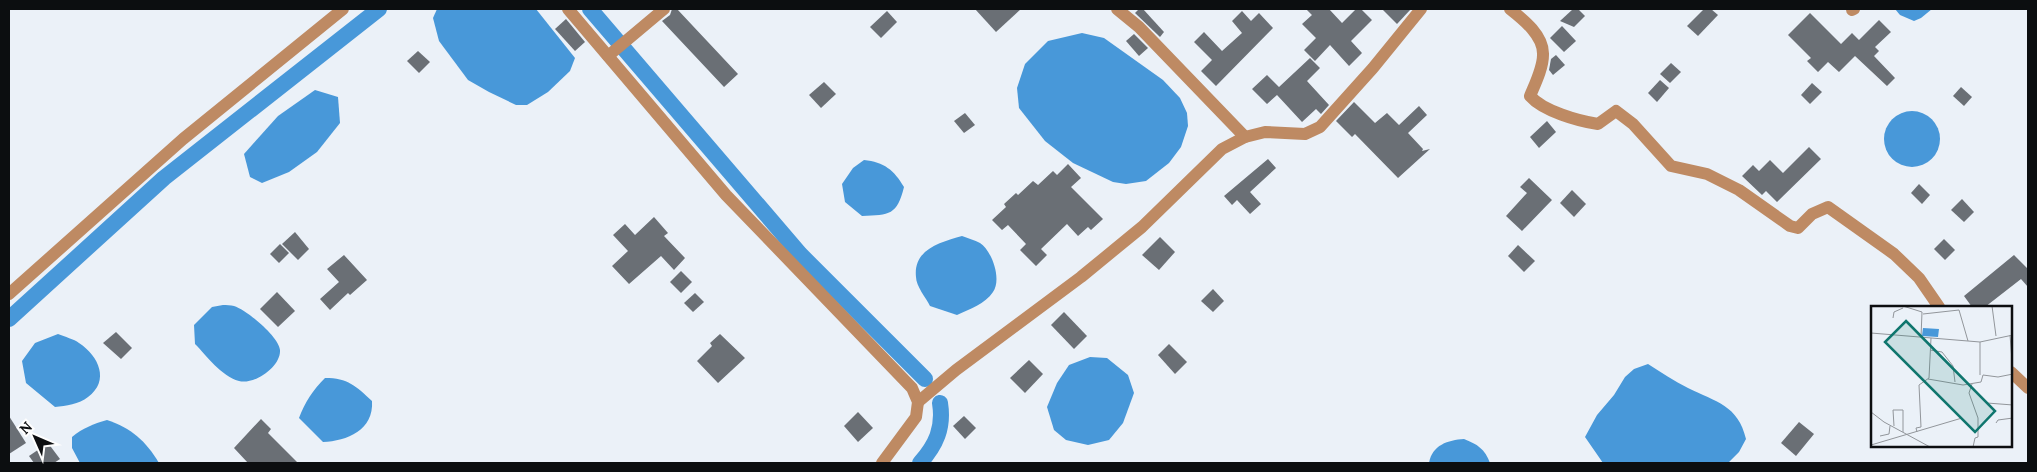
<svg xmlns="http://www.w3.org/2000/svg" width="2037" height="472" font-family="Lora,serif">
<rect width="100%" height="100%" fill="#ebf1f8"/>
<g fill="#4898d9">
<polygon points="437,9 536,9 575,58 570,71 548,92 527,105 516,105 489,92 468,80 439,41 433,18"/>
<polygon points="1895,9 1932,9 1921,18 1914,21 1900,15"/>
<polygon points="1082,33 1104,38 1163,80 1180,98 1187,113 1188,126 1181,147 1169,163 1146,181 1126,184 1113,182 1073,163 1045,141 1019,108 1017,88 1025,64 1048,41"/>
<polygon points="315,90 338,97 340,123 317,152 289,172 262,183 250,177 244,154 278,116"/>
<circle cx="1912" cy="139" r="28"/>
<path d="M864 160C884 162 894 170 904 187 897 215 890 215 862 216L845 202 842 184 853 168Z"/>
<path d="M962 236C967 238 975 240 980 243 992 251 1002 279 993 292 985 304 970 309 957 315L930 306C926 298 916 286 916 277 913 249 941 242 962 236Z"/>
<path d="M223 305C226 305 231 305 234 306 247 310 279 337 280 350 281 367 254 385 239 381 221 376 207 356 195 344L194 325 212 307Z"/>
<path d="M58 334C65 337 74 339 79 343 99 356 110 381 88 397 79 404 66 406 55 407L26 383 22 361 35 343Z"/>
<polygon points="1090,357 1107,358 1128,375 1134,393 1123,423 1109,440 1088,445 1066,440 1054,430 1047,407 1057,383 1069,365"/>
<path d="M1648 364C1661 372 1674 381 1688 388 1716 402 1738 405 1746 439L1739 452 1728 463H1603L1585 437 1597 415 1614 395 1625 377 1634 369Z"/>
<path d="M325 378C348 378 356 386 372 401 374 430 347 441 323 442L299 418C305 402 313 390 325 378Z"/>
<path d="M107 420C131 428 146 441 159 463H80L72 448V437C83 428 93 424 107 420Z"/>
<path d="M1464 439C1477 444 1485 449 1490 463H1429C1432 445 1448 440 1464 439Z"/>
</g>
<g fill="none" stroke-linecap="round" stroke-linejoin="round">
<g stroke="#4898d9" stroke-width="16">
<polyline points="590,9 800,254 925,379"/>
<polyline points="9,319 164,178 379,9"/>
<path d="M920 463C936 445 944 428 940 403"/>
</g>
</g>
<g fill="#6a6f75">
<polygon points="672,9 677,9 738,74 724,87 662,21 670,15"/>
<polygon points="975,9 1021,9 996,32"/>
<polygon points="1139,9 1143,9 1164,32 1160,37 1135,13"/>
<polygon points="1306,9 1329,9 1342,23 1356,9 1361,9 1372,20 1351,41 1362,53 1349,66 1330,45 1315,61 1304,50 1316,38 1302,24 1312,15"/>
<polygon points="1382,9 1411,9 1397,24"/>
<polygon points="1573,9 1578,9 1585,16 1574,27 1560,21"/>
<polygon points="1704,9 1711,9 1718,15 1698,36 1687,26"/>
<polygon points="887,11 897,22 881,38 870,27"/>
<polygon points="1242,11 1251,21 1259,13 1273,28 1216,86 1201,71 1212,60 1194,42 1204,32 1222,51 1242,33 1232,21"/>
<polygon points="1810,13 1841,44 1852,33 1859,40 1879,20 1891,32 1875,47 1879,51 1874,56 1895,78 1887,86 1855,56 1839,72 1828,62 1818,72 1807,61 1811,58 1788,35"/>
<polygon points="566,19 585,42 575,51 555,29"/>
<polygon points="1562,26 1576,41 1564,52 1550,38"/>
<polygon points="1134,34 1148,48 1139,56 1126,41"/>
<polygon points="418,51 430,62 419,73 407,61"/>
<polygon points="1556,55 1565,65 1553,75 1549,70 1551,59"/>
<polygon points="1310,58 1320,68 1307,81 1329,105 1321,114 1316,109 1302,122 1277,95 1267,104 1252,89 1267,75 1279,87"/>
<polygon points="1671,63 1681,72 1670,83 1660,74"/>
<polygon points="1660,80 1669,88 1657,102 1648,93"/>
<polygon points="824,82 836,94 821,108 809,95"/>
<polygon points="1812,83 1822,92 1810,104 1801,95"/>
<polygon points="1961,87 1972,97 1964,106 1953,96"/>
<polygon points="1354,102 1375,123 1387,113 1399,125 1419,106 1427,115 1408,133 1423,149 1422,151 1430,149 1398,178 1355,134 1352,137 1336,121"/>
<polygon points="965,113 975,125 964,133 954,121"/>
<polygon points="1547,121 1556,132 1539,148 1530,137"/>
<polygon points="1809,147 1821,159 1777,202 1766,191 1762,195 1742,176 1753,165 1759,171 1770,160 1783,173"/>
<polygon points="1268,159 1276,168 1250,192 1261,204 1250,214 1237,200 1232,205 1224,196"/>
<polygon points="1068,164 1081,178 1071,187 1103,219 1091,230 1088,227 1078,236 1067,224 1041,249 1047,255 1036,266 1020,250 1026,244 1008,225 1002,230 992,220 1006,207 1004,204 1016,193 1018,195 1033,181 1038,185 1053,171 1057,175"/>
<polygon points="1529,178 1552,200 1522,231 1506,216 1527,193 1520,187"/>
<polygon points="1919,184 1930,195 1922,204 1911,193"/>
<polygon points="1572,190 1586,204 1574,217 1560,203"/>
<polygon points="1962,199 1974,212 1964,222 1951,210"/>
<polygon points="654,217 668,233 664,236 685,258 674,270 661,256 629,284 612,266 628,251 613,235 625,224 635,235"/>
<polygon points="295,232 309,249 298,260 282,244"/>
<polygon points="1160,237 1175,252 1159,270 1142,255"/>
<polygon points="1944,239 1955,250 1945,260 1934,249"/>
<polygon points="280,244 289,253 279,263 270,254"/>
<polygon points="1518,245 1535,261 1524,272 1508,256"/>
<polygon points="344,255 367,280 350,295 348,293 330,310 320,299 339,282 327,269"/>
<polygon points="2014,255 2028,269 2028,287 2021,279 1985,307 1972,307 1964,296"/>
<polygon points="681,271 692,282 681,293 670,282"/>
<polygon points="1213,289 1224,301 1213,312 1201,301"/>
<polygon points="277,292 295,311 278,327 260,309"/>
<polygon points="695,293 704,302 693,312 684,303"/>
<polygon points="1064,312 1087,336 1074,349 1051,325"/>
<polygon points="116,332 132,348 121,359 103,343"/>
<polygon points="720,334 745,358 718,383 697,361 712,346 710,343"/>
<polygon points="1169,344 1187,362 1175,374 1158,355"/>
<polygon points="1029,360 1043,374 1025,393 1010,378"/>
<polygon points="858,412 873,428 858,442 844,426"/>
<polygon points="9,416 26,443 9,454"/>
<polygon points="964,416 976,428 965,439 953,426"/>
<polygon points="261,419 271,429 268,433 298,463 248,463 234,448"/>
<polygon points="1799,422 1814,434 1796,456 1781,443"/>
<polygon points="48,443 60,459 54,463 34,463 29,456"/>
</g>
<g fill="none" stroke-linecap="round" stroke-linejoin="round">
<g stroke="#be8a63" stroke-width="12">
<polyline points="568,9 726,195 912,388 918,402 916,417 882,463"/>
<polyline points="1117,9 1139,27 1245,137"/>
<path d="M1510 9C1524 20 1544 36 1543 55 1543 68 1535 84 1530 96 1543 111 1578 121 1598 124L1616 111 1633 124 1671 166 1707 174 1739 190 1790 226 1798 228 1812 214 1828 207 1894 254 1919 278 1939 307"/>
<polyline points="1852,10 1854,9"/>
<polyline points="608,56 664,9"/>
<polyline points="9,294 183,139 343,9"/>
<polyline points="2011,372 2028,388"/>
<polyline points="918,402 956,370 1081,277 1142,227 1222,149 1245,137 1265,132 1305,134 1320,127 1373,68 1421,9"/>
</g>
</g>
<g transform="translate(1871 306)">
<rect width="141" height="141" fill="#ebf1f8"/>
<path d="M52 22 68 23 67 31 51 30Z" fill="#4898d9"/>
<path fill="none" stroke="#92969b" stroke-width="1" d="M32 0 51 6 50 31M121 0 125 30M52 8 88 4 97 35M22 12 23 6 32 2M0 27 109 36 142 29M139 29 142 67M109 36V69M59 44 71 46 82 60 84 76M57 73 92 79 110 76 112 69 127 71 142 68M101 78 98 87 107 112V131L104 132 102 141M116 97 142 99M0 106 13 116 59 141M125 117 127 114 142 112M23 120 22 104H32V126M46 126 45 122 50 121 48 79 58 72 60 32M9 130 18 128 19 120M0 139 91 112"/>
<path fill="#0f766e" fill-opacity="0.15" stroke="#0f766e" stroke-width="2.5" d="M35 15 124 105 104 126 14 36Z"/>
<rect width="141" height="141" fill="none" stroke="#0c0e10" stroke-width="2.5"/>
</g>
<rect width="2037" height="472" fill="none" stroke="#0c0e10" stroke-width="20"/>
<g transform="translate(35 437) rotate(315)" stroke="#fefefe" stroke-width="4" paint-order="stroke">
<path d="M0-4L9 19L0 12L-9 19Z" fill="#0c0e10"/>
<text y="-8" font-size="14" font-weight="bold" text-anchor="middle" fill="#0c0e10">N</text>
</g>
</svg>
